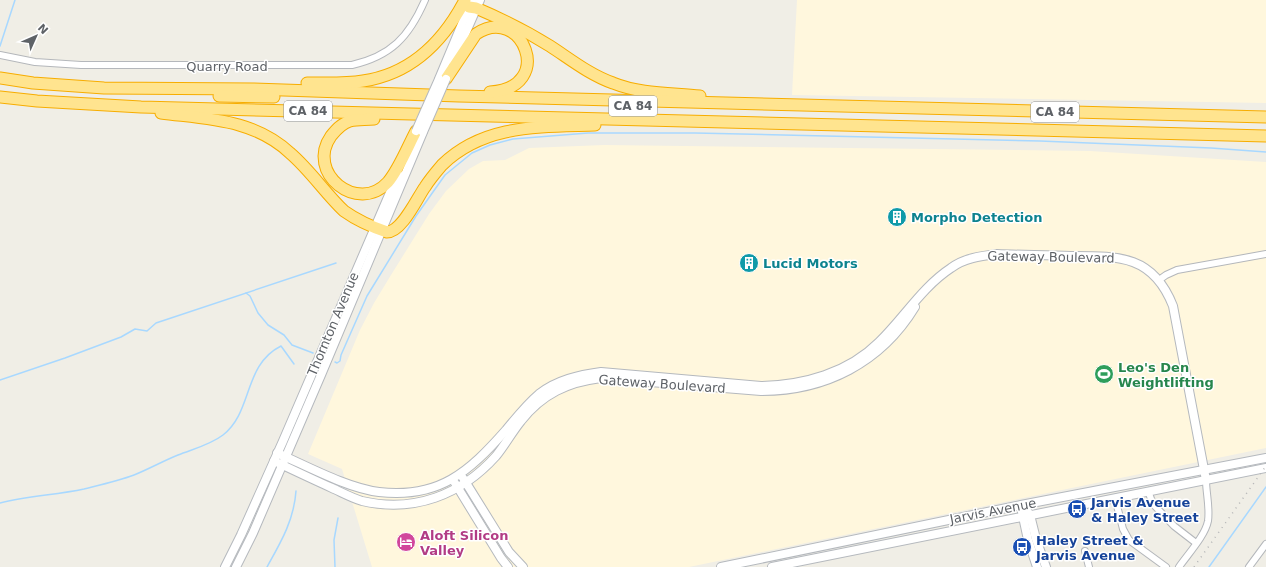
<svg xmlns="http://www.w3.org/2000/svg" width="1266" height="567" font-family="'DejaVu Sans',sans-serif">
<rect width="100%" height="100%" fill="#f0eee6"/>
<g fill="#fff7dd">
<polygon points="797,0 1266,0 1266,103 792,95"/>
<polygon points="604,145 1090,151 1266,162 1266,448 689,567 372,567 342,469 308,454 360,330 374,303 391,275 429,214 446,191 469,169 483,161 505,160 529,148"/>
</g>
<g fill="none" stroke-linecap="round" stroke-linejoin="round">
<g stroke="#a8d8ff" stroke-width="1.5">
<polyline points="0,46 15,0"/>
<polyline points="246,293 250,296 258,313 268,325 284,335 292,345 313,353"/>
<polyline points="335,362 337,363 340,361 341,355 367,296 416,216 445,175 472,153 490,145 513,139 588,133 695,133 1040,141 1211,148 1266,152"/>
<polyline points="0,380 65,358 121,337 135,329 147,331 156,323 336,263"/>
<path d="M0 503C27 496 56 495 84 489 100 485 118 481 134 475 149 469 163 461 178 455 193 449 210 445 223 435 253 412 243 365 281 346L294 364"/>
<path d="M267 567C281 542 294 520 296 491"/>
<polyline points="335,567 334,540 338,518"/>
<polyline points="1209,567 1266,487"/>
</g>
<g stroke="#b4b7bb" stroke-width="8">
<g id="street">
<path d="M0 55 35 62 81 65H352C391 56 409 37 425 0"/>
<polyline points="1159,280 1166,275 1177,270 1266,254"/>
<polyline points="1148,491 1153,504 1174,526 1196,543"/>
<polyline points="1115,498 1123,529 1129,540 1166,567"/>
<polyline points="1085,551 1089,567"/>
<path d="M1179 567C1188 554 1205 536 1208 521 1210 507 1206 493 1206 480"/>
<polyline points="1249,567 1266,544"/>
</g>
</g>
<g stroke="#b5b9be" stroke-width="10">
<g id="secondary">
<polyline points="453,62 480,0"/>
<polyline points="439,79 472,0"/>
<path d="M277 453C307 466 347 488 379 492 439 499 469 472 506 430 516 418 526 405 539 394 557 380 579 375 601 372L761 386C804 385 848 373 879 342 903 319 922 287 951 268 964 258 981 256 997 254 1022 255 1047 255 1071 256 1119 256 1153 255 1173 306L1206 480"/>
<path d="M274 461C293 470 312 479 332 488 341 492 352 498 362 501 414 513 461 495 496 456 505 445 512 432 521 421 542 394 568 382 601 378L761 391C825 391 881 363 915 307"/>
<polyline points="463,478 509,552 523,567"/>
<polyline points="455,483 501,558 508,567"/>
<polyline points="1027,511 1030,515 1036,539 1046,567"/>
<polyline points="1022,512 1028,540 1037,567"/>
<polyline points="225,567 241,535 283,441 398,174"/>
<polyline points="236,567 253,533 321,375 423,132"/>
<polyline points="721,567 1021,505 1266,458"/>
<polyline points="772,567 1266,468"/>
</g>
</g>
<g stroke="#f7ad00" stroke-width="13">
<g id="highway">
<path d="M469 7 476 8C502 19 526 31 550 46 570 59 590 75 613 83 640 94 671 93 700 96"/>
<polyline points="0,78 33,83 104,88 254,89 459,96 1266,117"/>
<path d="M446 79 476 34C522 3 557 88 490 92"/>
<path d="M307 83C326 83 345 84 363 81 411 74 443 42 465 0"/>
<polyline points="219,96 274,97"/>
<polyline points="0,97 37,101 141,107 1266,136"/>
<path d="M161 113C207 119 254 119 290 153 310 170 325 193 344 211 358 221 372 227 387 232 402 232 417 198 425 187 430 179 436 172 442 165 484 124 540 127 595 125"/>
<path d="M374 119C366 120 358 119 350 121 342 123 336 130 331 136 305 173 358 215 388 182 399 169 408 146 416 131"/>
</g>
</g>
<use href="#street" stroke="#fff" stroke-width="6"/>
<use href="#secondary" stroke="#fff" stroke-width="8"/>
<use href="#highway" stroke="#ffe48f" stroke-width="11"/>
<polyline stroke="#b5b6b7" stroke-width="1.5" stroke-dasharray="1 5" stroke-linecap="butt" points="1194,567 1266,466"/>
<g stroke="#b5b9be" stroke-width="10" stroke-linecap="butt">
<g id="secondary-bridge">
<polyline points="416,131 439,79"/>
<polyline points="423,132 446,79"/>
</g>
</g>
<use href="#secondary-bridge" stroke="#fff" stroke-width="8"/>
</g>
<defs>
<g id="building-disc" transform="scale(1)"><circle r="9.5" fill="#0f9aa8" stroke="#fff"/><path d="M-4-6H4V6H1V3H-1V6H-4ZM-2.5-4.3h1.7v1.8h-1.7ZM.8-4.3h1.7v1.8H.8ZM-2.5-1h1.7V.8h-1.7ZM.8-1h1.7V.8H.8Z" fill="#fff"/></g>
<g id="stadium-disc" transform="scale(1)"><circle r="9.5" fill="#2e9e5b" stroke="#fff"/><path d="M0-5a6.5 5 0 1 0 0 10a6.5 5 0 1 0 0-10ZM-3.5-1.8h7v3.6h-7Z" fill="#fff"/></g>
<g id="bus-disc" transform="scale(1)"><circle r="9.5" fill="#1a4fb4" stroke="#fff"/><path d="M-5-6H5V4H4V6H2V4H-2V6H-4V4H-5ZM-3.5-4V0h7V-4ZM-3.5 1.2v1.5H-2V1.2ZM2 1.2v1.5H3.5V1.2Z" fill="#fff"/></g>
<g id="hotel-disc" transform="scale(1)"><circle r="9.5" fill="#d1479c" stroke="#fff"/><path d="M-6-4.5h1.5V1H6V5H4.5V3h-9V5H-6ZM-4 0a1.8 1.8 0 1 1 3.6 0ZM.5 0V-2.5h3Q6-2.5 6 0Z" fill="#fff"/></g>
</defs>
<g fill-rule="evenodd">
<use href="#building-disc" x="897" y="217"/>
<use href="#building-disc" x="749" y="263"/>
<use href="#stadium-disc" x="1104" y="374"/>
<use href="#bus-disc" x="1077" y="509"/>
<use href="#hotel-disc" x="406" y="542"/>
<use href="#bus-disc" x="1022" y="547"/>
</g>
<g text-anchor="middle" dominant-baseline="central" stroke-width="3" stroke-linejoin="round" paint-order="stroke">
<g fill="#fff" stroke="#8e9195" stroke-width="1">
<rect x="609" y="96" width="48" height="20" rx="3"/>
<rect x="284" y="101" width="48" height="20" rx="3"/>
<rect x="1031" y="102" width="48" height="20" rx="3"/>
</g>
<g font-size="12" font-weight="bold" fill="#5e6267">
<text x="633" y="106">CA 84</text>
<text x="308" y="111">CA 84</text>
<text x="1055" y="112">CA 84</text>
</g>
<g font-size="13" fill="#5e6267" stroke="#fff">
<text x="227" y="66">Quarry Road</text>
<text transform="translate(1051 257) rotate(1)">Gateway Boulevard</text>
<text transform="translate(333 324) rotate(-67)">Thornton Avenue</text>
<text transform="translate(662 384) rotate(4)">Gateway Boulevard</text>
<text transform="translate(993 511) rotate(-11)">Jarvis Avenue</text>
</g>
<g font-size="13" font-weight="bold" fill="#0d838f" stroke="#fff" text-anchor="start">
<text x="911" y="217">Morpho Detection</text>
<text x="763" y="263">Lucid Motors</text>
</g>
<g font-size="13" font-weight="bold" fill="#27864d" stroke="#fff" text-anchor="start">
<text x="1118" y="367">Leo's Den<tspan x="1118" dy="15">Weightlifting</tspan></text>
</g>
<g font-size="13" font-weight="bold" fill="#164399" stroke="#fff" text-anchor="start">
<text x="1091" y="502">Jarvis Avenue<tspan x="1091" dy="15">&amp; Haley Street</tspan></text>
<text x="1036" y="540">Haley Street &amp;<tspan x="1036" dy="15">Jarvis Avenue</tspan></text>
</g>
<g font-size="13" font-weight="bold" fill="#b23c85" stroke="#fff" text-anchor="start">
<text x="420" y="535">Aloft Silicon<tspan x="420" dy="15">Valley</tspan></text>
</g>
</g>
<g transform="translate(36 36) rotate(45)" stroke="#ffffff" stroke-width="3" paint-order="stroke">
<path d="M0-3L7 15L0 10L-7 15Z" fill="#5e6267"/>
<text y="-6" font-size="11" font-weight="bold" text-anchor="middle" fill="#5e6267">N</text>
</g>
</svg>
